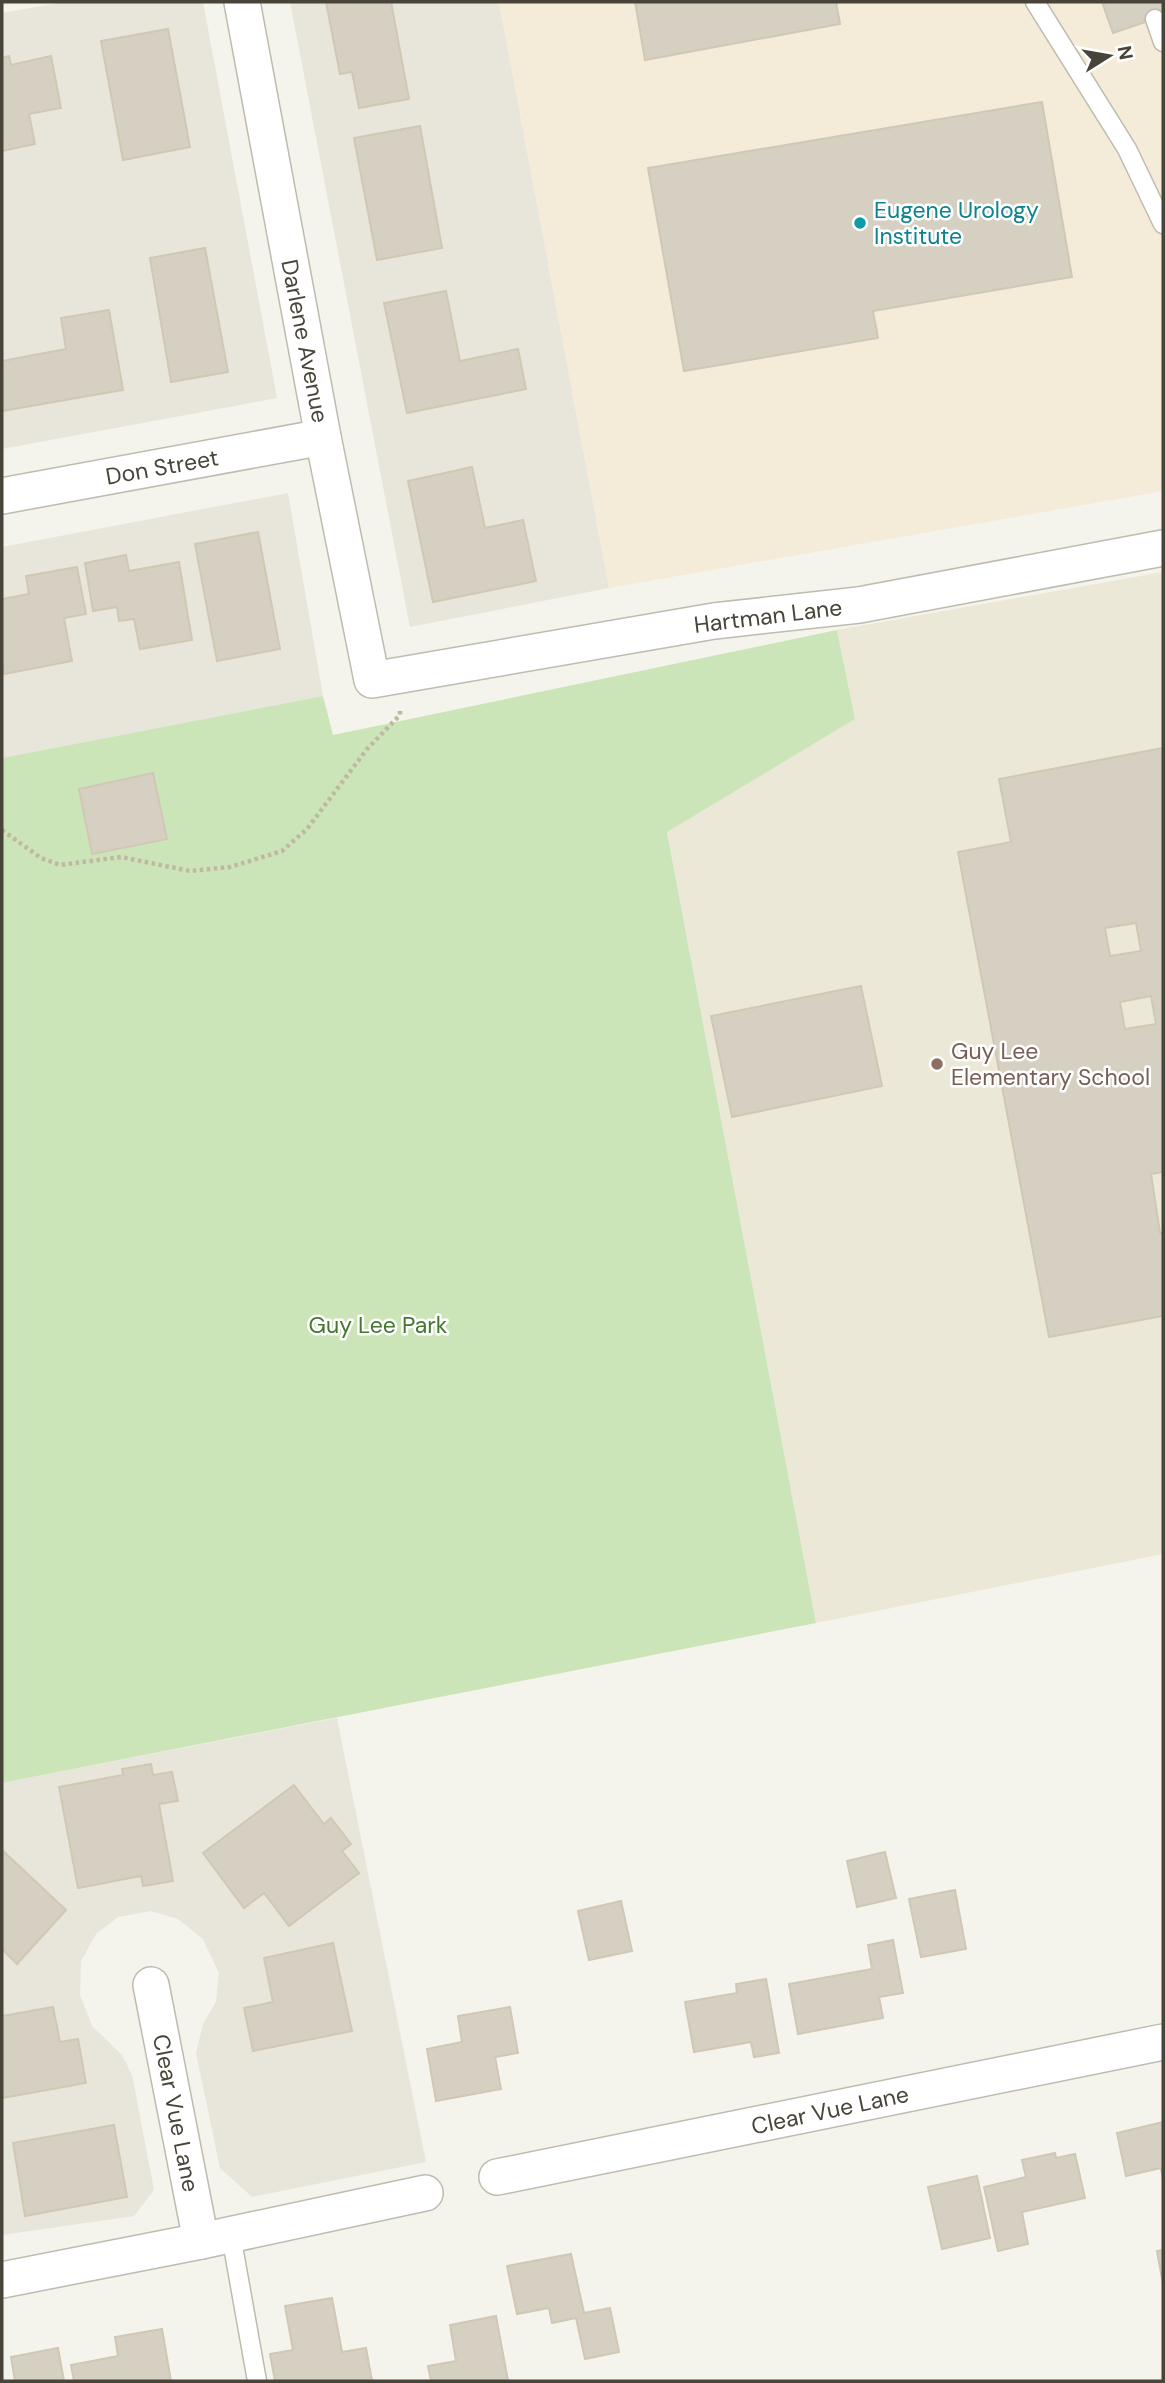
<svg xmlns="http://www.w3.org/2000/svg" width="1165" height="2383" font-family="'DM Sans',sans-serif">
<rect width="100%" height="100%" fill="#f4f3ec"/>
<g fill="#e8e5da">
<polygon points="64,2 203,2 277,398 2,449 2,13"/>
<polygon points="290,2 499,2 609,588 410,627"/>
<polygon points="288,493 323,696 2,758 2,547"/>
<polygon points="337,1718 426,2162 252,2197 220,2168 196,2053 203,2024 216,2002 219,1973 203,1939 178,1919 151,1911 118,1917 96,1934 81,1961 80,1995 92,2026 122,2055 132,2075 154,2190 134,2216 2,2235 2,1783"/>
</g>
<polygon fill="#f4ebd9" points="499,2 1163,2 1163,491 609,588"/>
<polygon fill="#ece8d7" points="1163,572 1163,1554 816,1623 667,831 855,719 837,630"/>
<polygon fill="#cce5b8" points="837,630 855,719 667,832 816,1623 2,1783 2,758 323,696 333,735"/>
<g fill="#d5d0c2" stroke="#d0c8b5" stroke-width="2" fill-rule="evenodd">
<polygon points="326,2 391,2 409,99 359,108 352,72 340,74"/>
<polygon points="635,2 836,2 840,24 645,60"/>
<polygon points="1102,2 1163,2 1163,16 1113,33"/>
<polygon points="168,29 190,147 123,160 101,41"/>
<polygon points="9,56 11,65 51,56 61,108 29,114 35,144 2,151 2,58"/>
<polygon points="1042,102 1072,277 873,311 878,338 684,371 648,168"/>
<polygon points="420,126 442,248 377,260 354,138"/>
<polygon points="205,248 228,372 171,382 150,258"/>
<polygon points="446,291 460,361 518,349 526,389 407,413 384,303"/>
<polygon points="109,310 123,390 2,411 2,361 66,349 61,318"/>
<polygon points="472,467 485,528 523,520 536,581 433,602 408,481"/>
<polygon points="258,532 280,649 217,661 195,544"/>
<polygon points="126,555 129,571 179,562 192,640 140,649 134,619 119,621 117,607 93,611 85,563"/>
<polygon points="77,567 86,614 64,618 72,661 4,674 2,662 2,599 29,594 26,576"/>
<path d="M1163 748V1172L1151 1174 1160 1233H1163V1316L1049 1337 958 852 1011 842 999 779ZM1136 923 1141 951 1110 956 1105 928ZM1151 996 1156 1024 1125 1029 1120 1002Z"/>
<polygon points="153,773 167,839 92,854 79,789"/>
<polygon points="861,986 882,1086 732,1117 711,1016"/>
<polygon points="151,1764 153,1775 172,1772 178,1801 159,1804 173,1881 143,1886 141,1876 78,1888 59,1787 123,1775 122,1769"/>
<polygon points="294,1785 324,1824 331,1818 351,1844 342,1851 359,1873 289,1926 264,1893 244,1908 203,1853"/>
<polygon points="2,1850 66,1910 17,1964 2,1949"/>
<polygon points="885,1852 896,1898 857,1907 847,1861"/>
<polygon points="955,1890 966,1949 921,1957 909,1899"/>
<polygon points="621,1901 632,1951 589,1960 578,1911"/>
<polygon points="893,1940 903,1993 879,1997 883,2018 798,2034 789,1984 872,1969 868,1945"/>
<polygon points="333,1943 352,2031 253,2051 244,2008 273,2002 264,1958"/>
<polygon points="766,1979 779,2053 754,2057 751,2042 694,2052 685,2002 737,1993 736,1984"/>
<polygon points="53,2007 60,2042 78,2039 86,2083 2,2098 2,2016"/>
<polygon points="510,2007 518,2053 495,2057 501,2089 436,2101 427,2049 462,2042 458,2016"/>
<polygon points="1163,2122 1163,2180 1161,2168 1126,2176 1117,2133"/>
<polygon points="114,2125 127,2197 25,2216 13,2143"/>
<polygon points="1055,2153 1056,2158 1075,2154 1085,2198 1022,2212 1028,2244 998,2251 984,2187 1026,2177 1022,2160"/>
<polygon points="977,2176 990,2238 942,2249 928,2187"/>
<polygon points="1163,2250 1163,2284 1157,2251"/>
<polygon points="571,2254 584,2313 610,2308 619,2352 585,2359 576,2318 552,2323 549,2308 517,2314 507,2266"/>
<polygon points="332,2298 342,2352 366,2348 372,2381 275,2381 270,2354 293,2350 285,2306"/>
<polygon points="496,2316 508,2381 431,2381 428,2366 456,2361 450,2325"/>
<polygon points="162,2329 171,2381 74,2381 71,2365 118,2356 115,2337"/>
<polygon points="58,2348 64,2381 15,2381 11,2357"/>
</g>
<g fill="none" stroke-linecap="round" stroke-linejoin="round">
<g stroke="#bfbbaf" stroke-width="21">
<g id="lane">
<polyline points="1035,2 1127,149 1163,224"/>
<polyline points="1155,19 1163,42"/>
<polyline points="231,2235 257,2381"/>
</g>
</g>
<g stroke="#bfbbaf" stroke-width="38">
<g id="street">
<polyline points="242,2 323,437 372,680 714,621 859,605 1163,548"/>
<polyline points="2,496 323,437"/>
<polyline points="151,1985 201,2241"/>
<polyline points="497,2177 1163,2042"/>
<polyline points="2,2280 201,2241 425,2193"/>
</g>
</g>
<polyline stroke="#c0b8a1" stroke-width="4.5" stroke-dasharray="3.5 3.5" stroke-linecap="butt" points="2,830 41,858 60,865 121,857 190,871 230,867 282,851 307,829 367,749 400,715 400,711"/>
<use href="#lane" stroke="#fff" stroke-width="18"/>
<use href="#street" stroke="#fff" stroke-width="35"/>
</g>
<circle fill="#0f9aa8" stroke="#fff" stroke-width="2.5" cx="860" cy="223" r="7"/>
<circle fill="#8d6e63" stroke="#fff" stroke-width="2.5" cx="937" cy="1064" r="7"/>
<g text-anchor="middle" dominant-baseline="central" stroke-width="5" stroke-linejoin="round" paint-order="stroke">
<g font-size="23" fill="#0d838f" stroke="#fff" text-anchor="start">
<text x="874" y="210">Eugene Urology<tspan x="874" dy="26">Institute</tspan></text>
</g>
<g font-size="23" fill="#48443a" stroke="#fff">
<text transform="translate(305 341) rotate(79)">Darlene Avenue</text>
<text transform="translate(162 467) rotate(-10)">Don Street</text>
<text transform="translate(768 616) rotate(-7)">Hartman Lane</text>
<text transform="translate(830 2110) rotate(-12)">Clear Vue Lane</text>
<text transform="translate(176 2113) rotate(79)">Clear Vue Lane</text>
</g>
<g font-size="23" fill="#785e54" stroke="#fff" text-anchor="start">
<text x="951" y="1051">Guy Lee<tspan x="951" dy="26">Elementary School</tspan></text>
</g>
<g font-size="23" fill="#447631" stroke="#fff">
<text x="378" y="1325">Guy Lee Park</text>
</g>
</g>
<rect width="1165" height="2383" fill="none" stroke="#48443a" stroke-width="7"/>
<g transform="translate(1109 56) rotate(79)" stroke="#ffffff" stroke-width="5" paint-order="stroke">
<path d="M0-5L12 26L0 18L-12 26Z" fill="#48443a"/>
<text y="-10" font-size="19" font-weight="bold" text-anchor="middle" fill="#48443a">N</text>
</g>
</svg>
